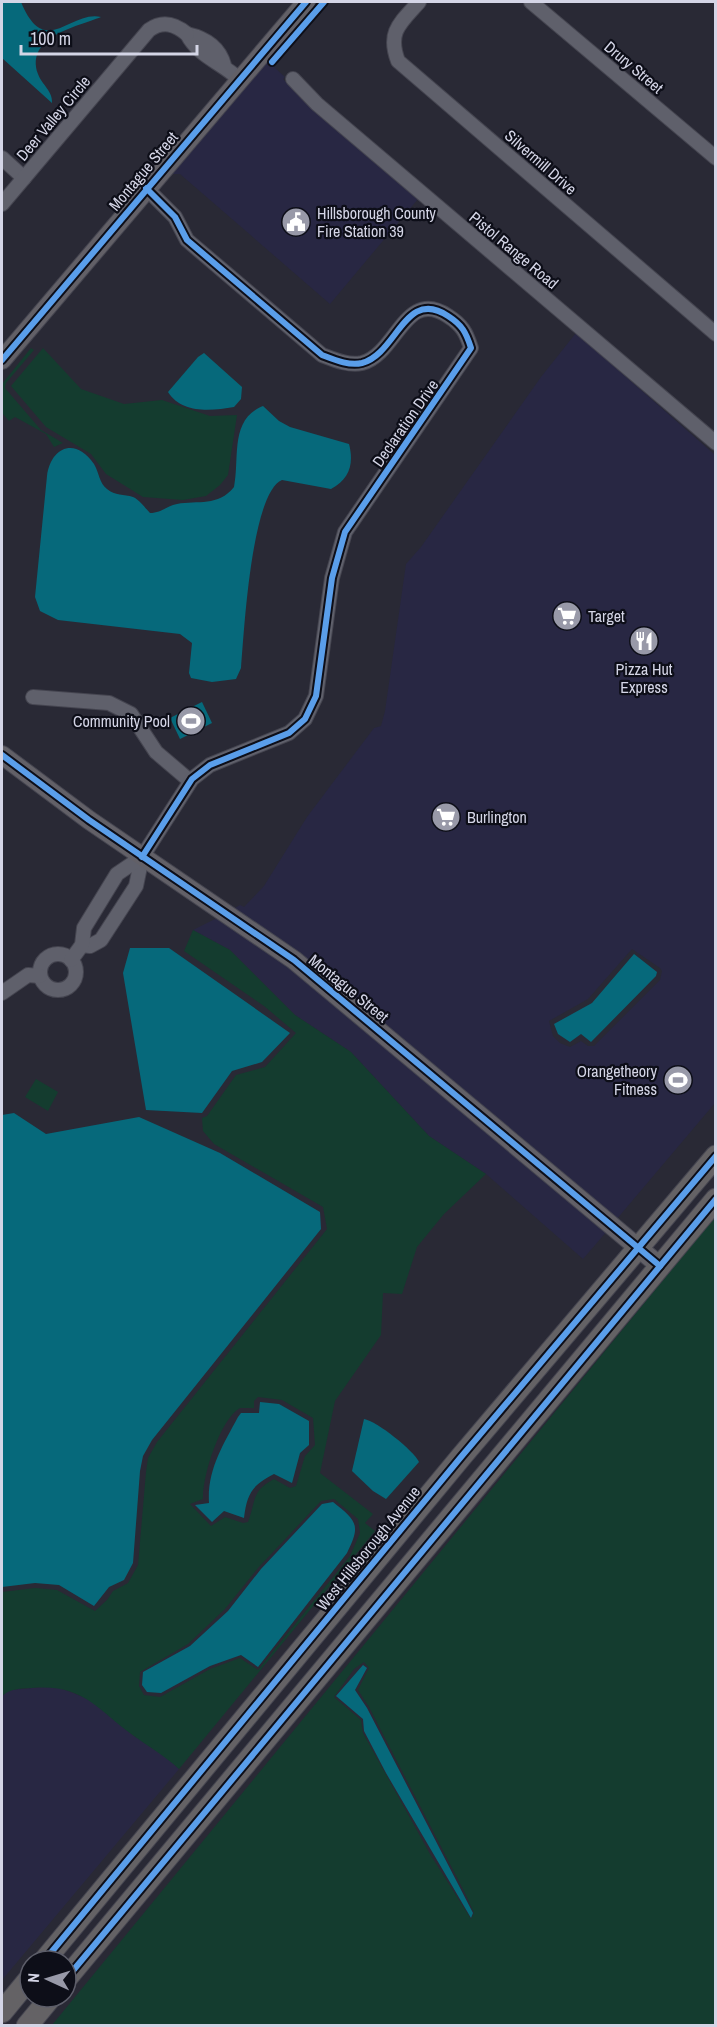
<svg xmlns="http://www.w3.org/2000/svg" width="717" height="2027" font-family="'Archivo Narrow',sans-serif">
<rect width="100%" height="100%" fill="#292935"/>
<g fill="#282743" fill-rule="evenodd">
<polygon points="265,59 285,77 283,79 312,109 418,199 330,304 180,174 171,174"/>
<path d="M576 333 715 455V1103L616 1220 233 909 240 905 244 907 264 886 307 817 374 728 381 726 385 711 406 564 421 547 541 377ZM632 949 660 968 662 971 660 980 594 1046H588L581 1041 570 1047 560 1043 553 1036 549 1021 588 999Z"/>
<polygon points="221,916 290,965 608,1230 583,1259 486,1174 429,1136 351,1052 295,1015 230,950 193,930"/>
<polygon points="55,1686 91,1700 134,1736 165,1756 179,1769 2,1980 2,1696 9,1690"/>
</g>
<g fill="#143c2f" fill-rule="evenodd">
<polygon points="31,348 34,350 6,383 5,388 41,430 63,443 54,447 46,434 15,417 9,421 2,413 2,384"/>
<polygon points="43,348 81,389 124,404 162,400 210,416 237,415 228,475 220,485 206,496 183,500 143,497 106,474 91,454 46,427 11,386"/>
<path d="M193 930 230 950 295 1015 351 1052 429 1136 486 1174 444 1214 417 1247 402 1294 383 1293 381 1335 335 1401 320 1473 373 1514 365 1523 375 1531 179 1769C165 1756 149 1747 134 1736 96 1709 84 1684 32 1688 20 1689 11 1688 2 1696V1592L35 1588 57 1590 95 1611 107 1600 113 1591 128 1583 138 1565 146 1472 148 1458 157 1442 327 1229 323 1207 214 1144 203 1131 202 1118 207 1116 236 1075 265 1067 296 1033 264 1006 184 951ZM258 1397 282 1400 313 1418 315 1445 305 1456 296 1486 290 1488 274 1479C251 1491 256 1501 248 1522L243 1523 225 1517 211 1526 190 1504 203 1499C202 1477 220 1419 240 1408H254V1401ZM334 1499 358 1519 360 1533 350 1556 258 1670 240 1658 210 1669 160 1697 144 1695 139 1686 140 1672 188 1644 225 1609 258 1568 321 1501Z"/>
<polygon points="36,1079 58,1092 48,1111 25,1097"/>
<path d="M715 1217V2025H52ZM364 1662 369 1668 358 1690 369 1707 465 1893 474 1913 471 1919 430 1854 363 1733 361 1720 334 1697 354 1669Z"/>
</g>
<g fill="#06697b">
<path d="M2 2H21C45 60 70 10 101 17 77 27 25 36 38 74 42 85 53 91 52 103L2 58Z"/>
<path d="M204 353 242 387 241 399 234 407C211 411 182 414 168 392L198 357Z"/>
<path d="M263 406 279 421 290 427 349 444C354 463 350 479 331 489L282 480C251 493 244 634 241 668L236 679 212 682 191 678 189 673 192 643 180 634 58 620 40 611 35 597 47 476C51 446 76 437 94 464 99 472 99 483 107 489 115 496 124 494 133 497 140 500 145 508 150 513 161 513 167 506 177 504 198 500 218 507 234 487 240 458 229 420 263 406Z"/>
<polygon points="202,702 212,723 180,739 170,718"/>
<polygon points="130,948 169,948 290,1033 262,1062 232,1071 202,1113 146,1110 123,973"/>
<polygon points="634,954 657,972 656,976 591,1042 581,1034 570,1042 558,1034 554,1024 592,1003"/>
<polygon points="14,1113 46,1134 139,1117 220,1153 320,1212 321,1229 152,1440 143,1456 140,1471 133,1563 124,1580 109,1587 94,1606 59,1585 35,1583 2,1587 2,1115"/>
<path d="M260 1402 279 1404 309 1421V1445L300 1453 292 1483 274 1474C252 1485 247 1494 244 1518L224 1511 212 1522 195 1505 209 1503C207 1470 223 1445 238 1417L241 1413H259Z"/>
<path d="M364 1419C377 1421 414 1451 419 1462L386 1499 373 1491 352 1471Z"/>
<path d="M333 1502C357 1521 361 1525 347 1553L258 1667 241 1655 210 1666 161 1693 147 1692 142 1685 143 1672 190 1646 228 1611 261 1569 322 1504Z"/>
<polygon points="363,1665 367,1668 355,1690 367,1708 473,1913 471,1918 386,1773 364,1731 363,1719 336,1696"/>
</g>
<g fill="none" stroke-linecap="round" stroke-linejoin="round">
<g stroke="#454550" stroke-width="16">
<g id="street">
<path d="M419 2C400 23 387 32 398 61L716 334"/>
<polyline points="531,2 716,158"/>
<path d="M224 65C219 46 205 38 187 34 199 57 221 62 239 79"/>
<polyline points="293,79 317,104 716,443"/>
<polyline points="2,158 24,178"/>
<path d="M2 204 149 30C163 20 175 24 187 34"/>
<polyline points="33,697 109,703 131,714 156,752 190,781"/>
<path d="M82 945 90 946 101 940 136 886 142 857 192 779 210 765 289 733 305 719 316 696 332 578 345 532 471 348C466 332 462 325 448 316 405 287 397 354 362 363 349 366 335 360 322 355L187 240 175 217 146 188"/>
<circle cx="58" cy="972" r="18"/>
<polyline points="71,960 82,945 84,928 117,874 142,857"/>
<polyline points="2,993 28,975 40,976"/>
</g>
</g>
<g stroke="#454550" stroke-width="20">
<g id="secondary">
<polyline points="2,360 306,2"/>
<polyline points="2,755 89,820 294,960 660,1266"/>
</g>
</g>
<g stroke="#454550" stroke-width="23">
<g id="primary">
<polyline points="44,1961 461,1457 716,1156"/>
<polyline points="66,1979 716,1199"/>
<polyline points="2,2012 30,1978"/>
<polyline points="27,2026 51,1997"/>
</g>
</g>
<use href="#street" stroke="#5f606b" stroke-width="14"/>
<use href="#secondary" stroke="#626067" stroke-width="18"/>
<use href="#primary" stroke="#646265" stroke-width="21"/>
<g stroke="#0d0e18" stroke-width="10">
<g id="cycleway">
<polyline points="272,62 324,2"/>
<polyline points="2,360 306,2"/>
<polyline points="2,755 89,820 294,960 660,1266"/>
<path d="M142 857 192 779 210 765 289 733 305 719 316 696 332 578 345 532 471 348C466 332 462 325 448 316 405 287 397 354 362 363 349 366 335 360 322 355L187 240 175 217 146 188"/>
<polyline points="44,1961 461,1457 716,1156"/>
<polyline points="66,1979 716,1199"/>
</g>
</g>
<use href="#cycleway" stroke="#5a9eea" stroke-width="6"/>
</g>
<defs>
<g id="civic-disc" transform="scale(1.5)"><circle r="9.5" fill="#9899a8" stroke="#0d0e18"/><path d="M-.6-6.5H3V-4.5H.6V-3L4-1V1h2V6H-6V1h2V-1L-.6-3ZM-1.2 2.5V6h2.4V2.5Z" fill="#fff"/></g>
<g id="supermarket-disc" transform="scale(1.5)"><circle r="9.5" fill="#9899a8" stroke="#0d0e18"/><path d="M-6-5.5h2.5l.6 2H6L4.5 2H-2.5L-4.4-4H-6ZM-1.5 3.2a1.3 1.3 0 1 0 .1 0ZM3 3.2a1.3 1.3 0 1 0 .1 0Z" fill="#fff"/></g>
<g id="restaurant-disc" transform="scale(1.5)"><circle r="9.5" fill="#9899a8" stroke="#0d0e18"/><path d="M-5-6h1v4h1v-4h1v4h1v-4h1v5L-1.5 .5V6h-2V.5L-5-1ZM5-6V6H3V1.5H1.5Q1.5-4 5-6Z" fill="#fff"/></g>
<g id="stadium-disc" transform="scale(1.5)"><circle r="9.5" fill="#9899a8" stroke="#0d0e18"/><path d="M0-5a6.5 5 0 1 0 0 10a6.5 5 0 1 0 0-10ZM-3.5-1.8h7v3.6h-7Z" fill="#fff"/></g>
</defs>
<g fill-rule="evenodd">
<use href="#civic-disc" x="296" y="222"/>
<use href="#supermarket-disc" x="567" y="616"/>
<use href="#restaurant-disc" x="644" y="641"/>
<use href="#stadium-disc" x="191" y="721"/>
<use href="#supermarket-disc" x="446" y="817"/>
<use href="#stadium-disc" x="678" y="1080"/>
</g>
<g text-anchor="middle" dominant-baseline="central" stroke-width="4.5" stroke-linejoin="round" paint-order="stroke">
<g font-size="16" fill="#d4d5e6" stroke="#0d0e18">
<text transform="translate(634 67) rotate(40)">Drury Street</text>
<text transform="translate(53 118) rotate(-50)">Deer Valley Circle</text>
<text transform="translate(541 162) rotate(41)">Silvermill Drive</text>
<text transform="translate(143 171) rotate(-50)">Montague Street</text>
<text transform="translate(514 250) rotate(40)">Pistol Range Road</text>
<text transform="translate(405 423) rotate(-55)">Declaration Drive</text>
<text transform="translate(349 988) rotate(39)">Montague Street</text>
<text transform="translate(368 1548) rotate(-51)">West Hillsborough Avenue</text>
</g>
<g font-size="16" fill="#d4d5e6" stroke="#0d0e18" text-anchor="start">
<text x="317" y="213">Hillsborough County<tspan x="317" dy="18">Fire Station 39</tspan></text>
<text x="588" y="616">Target</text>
<text x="644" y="669" text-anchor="middle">Pizza Hut<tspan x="644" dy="18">Express</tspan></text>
<text x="170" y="721" text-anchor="end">Community Pool</text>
<text x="467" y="817">Burlington</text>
<text x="657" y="1071" text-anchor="end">Orangetheory<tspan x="657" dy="18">Fitness</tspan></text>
</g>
</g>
<rect width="717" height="2027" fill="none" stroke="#d4d5e6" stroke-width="6"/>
<g transform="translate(48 1979) rotate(274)"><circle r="28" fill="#0d0e18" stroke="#5d5e6a" stroke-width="1.5"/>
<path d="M0-4.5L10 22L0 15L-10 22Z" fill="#9899a8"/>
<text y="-9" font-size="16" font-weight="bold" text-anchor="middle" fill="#d4d5e6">N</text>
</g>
<path d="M21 45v9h176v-9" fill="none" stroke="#d4d5e6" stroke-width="3"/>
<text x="30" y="45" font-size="18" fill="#d4d5e6" stroke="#0d0e18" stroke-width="4.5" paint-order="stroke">100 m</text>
</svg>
